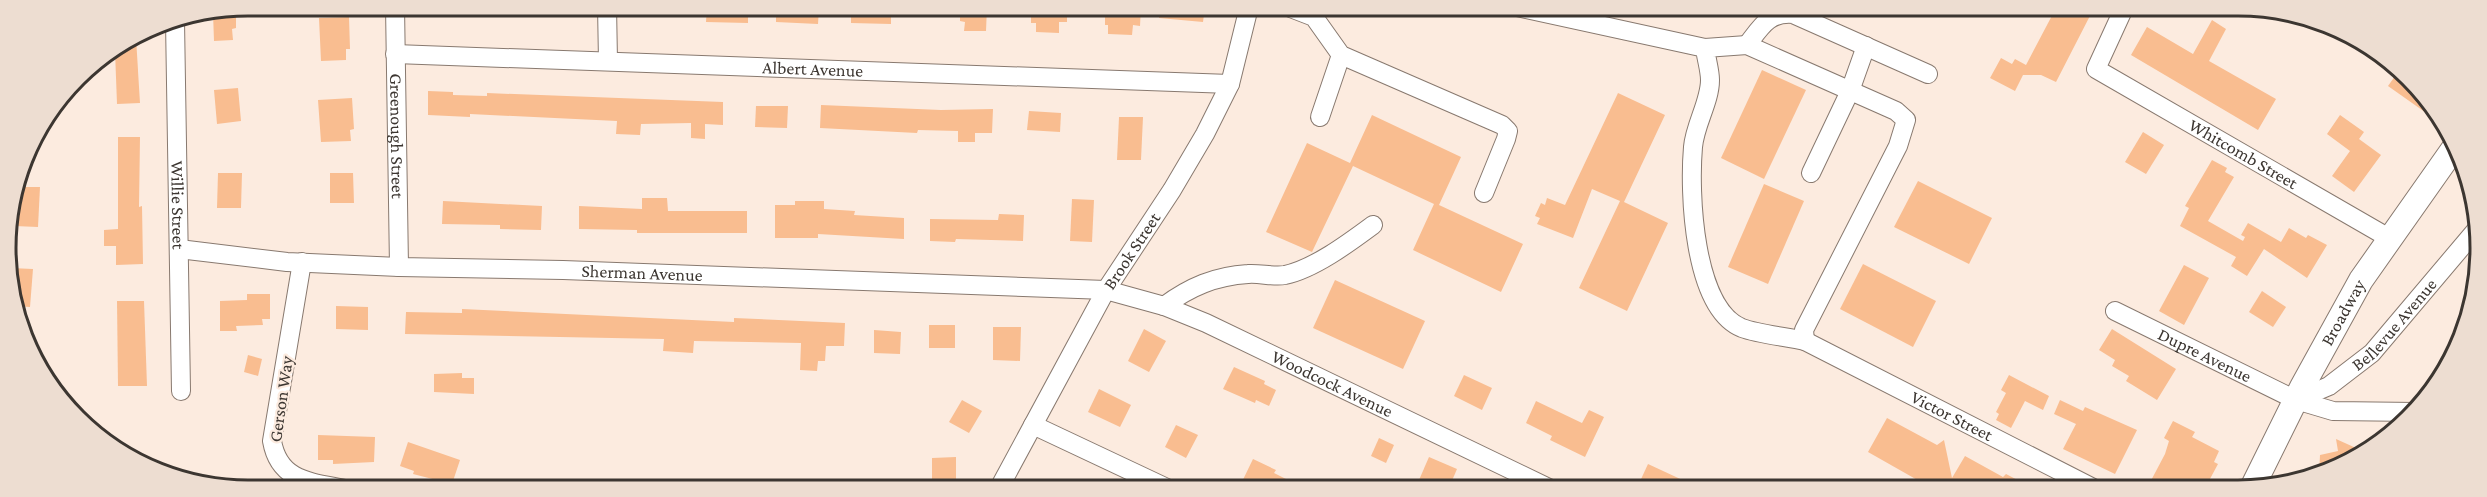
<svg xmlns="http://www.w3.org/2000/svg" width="2487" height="497" font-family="'Crimson Pro',serif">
<rect width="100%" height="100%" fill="#fcebdf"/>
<g fill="#f9bd90">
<polygon points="707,6 748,7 748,23 706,22"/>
<polygon points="776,7 819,7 818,24 776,22"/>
<polygon points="851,7 891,7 891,24 851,23"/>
<polygon points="960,7 987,7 986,31 964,31 965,22 960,21"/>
<polygon points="1031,7 1067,7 1067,22 1059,22 1059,33 1036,32 1036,23 1031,23"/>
<polygon points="1105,7 1141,7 1140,26 1133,25 1132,35 1108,34 1108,25 1105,25"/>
<polygon points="1159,7 1205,7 1203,22 1159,18"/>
<polygon points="2056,8 2094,8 2056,82 2041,75 2023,75 2015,91 1990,78 2001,58 2012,64 2015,59 2026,65"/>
<polygon points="236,9 236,28 232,29 233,40 214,41 213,13"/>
<polygon points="349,17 350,49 346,49 346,60 321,61 319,18"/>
<polygon points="2212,20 2226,29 2209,61 2276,99 2258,130 2131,55 2147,27 2193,54"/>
<polygon points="136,38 140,103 117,104 115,51"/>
<polygon points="1762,70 1806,90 1764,179 1721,158"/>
<polygon points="2398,72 2431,101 2439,122 2388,86"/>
<polygon points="238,88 241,121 217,124 214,90"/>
<polygon points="428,91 453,92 453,95 487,96 487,93 723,102 723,125 705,124 705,139 691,138 691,123 641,124 640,135 616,134 617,121 470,114 470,117 428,115"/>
<polygon points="1618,93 1665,115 1624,202 1668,223 1627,311 1579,288 1620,201 1592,189 1573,238 1537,224 1540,218 1535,216 1541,203 1545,205 1547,198 1565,205"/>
<polygon points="352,98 354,129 350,130 351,141 321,142 318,100"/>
<polygon points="821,105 941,110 993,109 992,133 975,133 975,142 958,142 958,131 918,130 917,133 820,128"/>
<polygon points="756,106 788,106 787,128 755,127"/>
<polygon points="1029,111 1061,113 1060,132 1027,130"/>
<polygon points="1372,115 1461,157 1439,205 1523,244 1501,292 1413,250 1434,204 1353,166 1312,252 1266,232 1307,143 1350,163"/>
<polygon points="2340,115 2364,132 2359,139 2381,155 2354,192 2332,176 2350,151 2327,134"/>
<polygon points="1119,117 1143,117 1141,160 1117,160"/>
<polygon points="2143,132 2164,145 2146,174 2125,162"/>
<polygon points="118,137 140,137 139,207 142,206 143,264 116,265 116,246 104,246 104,230 118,229"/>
<polygon points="2212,160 2227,168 2225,172 2234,177 2208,221 2243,241 2245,237 2241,235 2248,223 2281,242 2289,228 2306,238 2308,235 2327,245 2307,278 2264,249 2247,276 2231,266 2236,257 2180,226 2189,208 2185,206"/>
<polygon points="218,173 242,173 241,208 217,208"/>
<polygon points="330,173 353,173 354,203 330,203"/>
<polygon points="1918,181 1992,218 1969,264 1894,227"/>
<polygon points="1764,184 1804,201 1768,284 1728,267"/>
<polygon points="17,187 40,187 38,227 14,226"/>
<polygon points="642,198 667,198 668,211 747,211 747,233 637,233 637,230 579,229 579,206 642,209"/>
<polygon points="1072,199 1094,200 1092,242 1070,241"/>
<polygon points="443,201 542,206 541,230 500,229 500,225 442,224"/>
<polygon points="795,201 824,201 824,209 855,211 854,215 904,218 904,239 818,234 818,238 775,238 775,205 795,205"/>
<polygon points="999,214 1024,215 1023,241 956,239 955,242 930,241 930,219 998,220"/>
<polygon points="1863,264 1936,301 1913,347 1840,309"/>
<polygon points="2184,265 2209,278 2184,325 2159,311"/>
<polygon points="11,268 33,269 30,307 16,306"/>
<polygon points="1335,280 1425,321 1403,369 1313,328"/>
<polygon points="2262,291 2286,307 2273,327 2249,312"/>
<polygon points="247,294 270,294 270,319 262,319 263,325 236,326 237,331 220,331 220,301 247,300"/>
<polygon points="117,301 144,301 147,386 118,386"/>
<polygon points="336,306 368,307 368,330 336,329"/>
<polygon points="462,309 734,322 734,318 845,323 844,346 826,346 825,361 818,361 817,371 800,370 801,343 694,341 693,353 663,351 664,339 405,334 406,312 462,313"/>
<rect x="929" y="325" width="26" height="23"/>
<polygon points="993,327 1021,327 1020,361 993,360"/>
<polygon points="1144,329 1166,341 1149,372 1128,361"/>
<polygon points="2112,329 2176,369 2157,400 2126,381 2129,376 2112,366 2115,360 2099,350"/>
<polygon points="874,330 901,332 900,354 874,353"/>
<polygon points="248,355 262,359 258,376 244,372"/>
<polygon points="1234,367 1265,381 1264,384 1276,390 1269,406 1256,400 1255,403 1223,389"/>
<polygon points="462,373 462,378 474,378 474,394 434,392 434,374"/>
<polygon points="1464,375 1492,388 1482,410 1454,396"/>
<polygon points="2009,375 2049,396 2043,410 2025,401 2011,428 1996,420 1999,414 1996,412 2006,393 2001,390"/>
<polygon points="1099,389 1131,405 1120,427 1088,412"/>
<polygon points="962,400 982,411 969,433 949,422"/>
<polygon points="2060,400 2083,411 2085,407 2137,430 2115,474 2063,449 2076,424 2054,414"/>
<polygon points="1536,401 1582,423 1589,410 1604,417 1585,457 1550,440 1552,436 1526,423"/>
<polygon points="1887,418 1937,445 1944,440 1952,478 1965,456 2003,477 2006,474 2037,490 1935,490 1868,452"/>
<polygon points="2173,421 2195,432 2192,437 2219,451 2214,462 2218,464 2204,490 2146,490 2165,454 2169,441 2164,438"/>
<polygon points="1176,425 1198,435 1186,458 1165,447"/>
<polygon points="318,435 375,437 374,462 333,464 333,460 318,460"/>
<polygon points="1379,438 1394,445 1386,463 1371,456"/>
<polygon points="2336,439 2356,448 2373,445 2332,472 2319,475 2320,455 2338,451"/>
<polygon points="408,442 460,460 452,484 413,474 414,471 400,466"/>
<polygon points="956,457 956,484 932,484 932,458"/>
<polygon points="1429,457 1457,469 1448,490 1441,490 1419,480"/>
<polygon points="1253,459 1276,470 1274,473 1308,490 1238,490"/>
<polygon points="1648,464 1704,490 1636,490"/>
</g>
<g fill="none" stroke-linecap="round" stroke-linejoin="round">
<g stroke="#88796f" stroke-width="20">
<g id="minor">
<path id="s1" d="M395 6 399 267"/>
<polyline points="607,6 608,61"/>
<polyline points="1288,7 1314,17 1341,55 1502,125 1508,131 1506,139 1484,193"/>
<path d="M1517 7 1705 48 1747 45 1896 111 1906 120 1898 146 1804 330 1805 341C1787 337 1758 334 1742 328 1693 308 1689 192 1693 147 1695 124 1710 102 1710 80 1710 70 1706 58 1705 48"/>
<path id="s2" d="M2124 8 2096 69 2389 238"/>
<path id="s3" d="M175 21 181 391"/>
<path d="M1747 45C1761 27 1768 12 1793 14L1928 74"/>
<path id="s4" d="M395 54 1230 84"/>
<polyline points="1320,117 1341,55"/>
<polyline points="1811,173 1850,91 1866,46"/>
<path id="s5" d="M179 249 287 262 399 267 563 270 1106 290 1164 306 1206 323 1553 490"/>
<path d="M302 262 272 441C279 481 310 482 345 489"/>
<path d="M1164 306C1190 287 1215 276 1248 274 1260 273 1273 277 1285 275 1314 269 1350 242 1373 225"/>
<path id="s6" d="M2115 311 2296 400 2333 411 2416 412"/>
<path id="s7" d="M1805 341 2097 490"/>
<path id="s8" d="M2296 400 2329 386 2372 353 2476 230"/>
<polyline points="1033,425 1171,490"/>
<path id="s9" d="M998 490 1106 290 1172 190 1205 134 1230 84 1249 7"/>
</g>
</g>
<g stroke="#88796f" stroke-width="26">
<g id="major">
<path id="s10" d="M2251 490 2302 387 2361 280 2454 148"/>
</g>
</g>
<use href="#minor" stroke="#fff" stroke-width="18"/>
<use href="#major" stroke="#fff" stroke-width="24"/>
</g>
<g text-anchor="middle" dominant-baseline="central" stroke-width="4.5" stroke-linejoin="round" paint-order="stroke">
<g font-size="18" fill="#3c3631" stroke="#fcebdf">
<text stroke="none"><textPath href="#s4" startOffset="418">Albert Avenue</textPath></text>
<text stroke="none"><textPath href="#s1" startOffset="130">Greenough Street</textPath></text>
<text stroke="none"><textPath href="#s2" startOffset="237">Whitcomb Street</textPath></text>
<text stroke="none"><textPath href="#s3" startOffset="184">Willie Street</textPath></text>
<text stroke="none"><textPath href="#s9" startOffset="274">Brook Street</textPath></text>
<text stroke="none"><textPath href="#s5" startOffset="464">Sherman Avenue</textPath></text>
<text stroke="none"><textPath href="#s10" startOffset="200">Broadway</textPath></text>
<text stroke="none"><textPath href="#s8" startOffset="126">Bellevue Avenue</textPath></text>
<text stroke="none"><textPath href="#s6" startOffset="100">Dupre Avenue</textPath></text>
<text stroke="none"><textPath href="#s5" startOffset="1174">Woodcock Avenue</textPath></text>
<text transform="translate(281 399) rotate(-82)">Gerson Way</text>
<text stroke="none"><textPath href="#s7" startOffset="165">Victor Street</textPath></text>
</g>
</g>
<path d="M0 0H2487V497H0ZM248 16H2238A232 232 0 0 1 2470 248V248A232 232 0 0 1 2238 480H248A232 232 0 0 1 16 248V248A232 232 0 0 1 248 16Z" fill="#edddd1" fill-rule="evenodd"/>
<path fill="none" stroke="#3c3631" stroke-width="3" d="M248 16H2238A232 232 0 0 1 2470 248V248A232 232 0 0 1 2238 480H248A232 232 0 0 1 16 248V248A232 232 0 0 1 248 16Z"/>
</svg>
